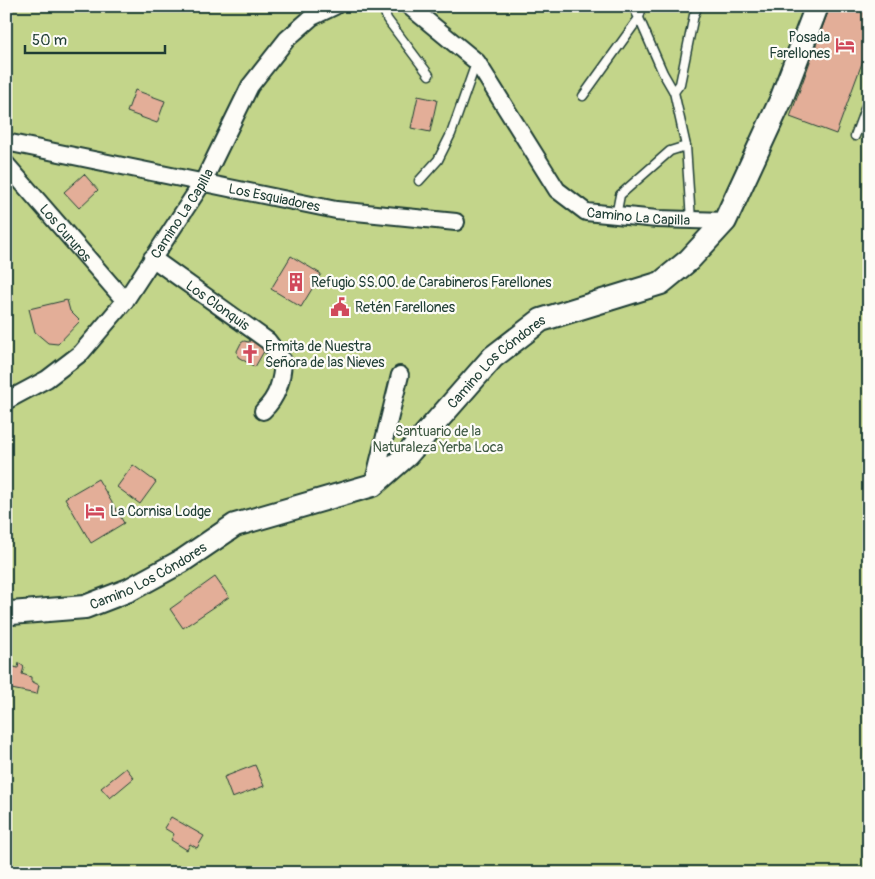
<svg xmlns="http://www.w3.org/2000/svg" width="875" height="879" font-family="Pangolin,sans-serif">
<rect width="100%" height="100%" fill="#fdfcf7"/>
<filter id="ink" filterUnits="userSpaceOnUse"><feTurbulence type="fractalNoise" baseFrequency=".02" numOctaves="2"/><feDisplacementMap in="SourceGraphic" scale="10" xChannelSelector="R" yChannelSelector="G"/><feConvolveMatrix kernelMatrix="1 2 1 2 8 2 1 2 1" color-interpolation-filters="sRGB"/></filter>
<g filter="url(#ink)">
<rect fill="#c3d58a" stroke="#71895f" x="6" y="6" width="863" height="867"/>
<g fill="#e3ae98" stroke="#1f3d34">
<polygon points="830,6 869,6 869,44 836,134 790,117"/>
<polygon points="135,90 165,101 157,123 127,112"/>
<polygon points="418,96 437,100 430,132 411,128"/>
<polygon points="84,174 98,190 79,208 64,192"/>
<polygon points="291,256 321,274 301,307 271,289"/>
<polygon points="67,300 70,311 80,321 58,344 48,343 35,332 29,309"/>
<polygon points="251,338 267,346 255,367 238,357 237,351 241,343 244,341 249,342"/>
<polygon points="133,465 156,482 140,504 117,487"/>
<polygon points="98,479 124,523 91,543 65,498"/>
<polygon points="215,577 229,597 183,628 170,609"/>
<polygon points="19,663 24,667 22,674 31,677 31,681 39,685 37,694 6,688 6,665 18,668"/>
<polygon points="255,765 264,786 232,798 224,777"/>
<polygon points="126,768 134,778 110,798 101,788"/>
<polygon points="171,817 204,836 197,848 190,844 187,850 171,840 174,834 164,828"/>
</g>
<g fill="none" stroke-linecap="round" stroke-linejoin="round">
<g stroke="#1f3d34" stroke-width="11">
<g id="lane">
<polyline points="383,6 387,19 429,75"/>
<polyline points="642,6 639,18 663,73 674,92 686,146 691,220"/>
<polyline points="674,92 680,84 694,15 698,6"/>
<polyline points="583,96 639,18 633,6"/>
<polyline points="855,136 869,98"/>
<polyline points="419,181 438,160 451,134 476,63"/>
<polyline points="616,216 620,195 670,151 686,146"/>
</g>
</g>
<g stroke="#1f3d34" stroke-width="20">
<g id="street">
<path id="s1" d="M409 6 477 62 557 190 586 212 657 219 725 221"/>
<path id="s2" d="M6 142 336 210 456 222"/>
<path id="s3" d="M6 164 125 301"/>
<path id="s4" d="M152 258 268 341 283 361C282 380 278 397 263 411"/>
<path id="s5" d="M6 401 47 379 81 353 125 301 203 182 250 86 287 39 312 17 335 6"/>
<polyline points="373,485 400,375"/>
</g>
</g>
<g stroke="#1f3d34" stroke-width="26">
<g id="secondary">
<path id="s6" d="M6 611 11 613 85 607 129 590 182 561 235 525 373 485 407 455 493 357 541 320 661 283 689 260 725 221 781 100 817 6"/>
</g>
</g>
<use href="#lane" stroke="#fdfcf7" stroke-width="8"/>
<use href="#street" stroke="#fdfcf7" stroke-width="16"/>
<use href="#secondary" stroke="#fdfcf7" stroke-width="22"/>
</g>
</g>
<defs>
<g id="hotel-bare" transform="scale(1.5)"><path d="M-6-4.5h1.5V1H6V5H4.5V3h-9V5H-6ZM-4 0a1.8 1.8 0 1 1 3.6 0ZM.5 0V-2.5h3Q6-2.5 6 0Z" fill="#d1495b" stroke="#fdfcf7" stroke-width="2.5" paint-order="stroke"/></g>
<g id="building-bare" transform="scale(1.5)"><path d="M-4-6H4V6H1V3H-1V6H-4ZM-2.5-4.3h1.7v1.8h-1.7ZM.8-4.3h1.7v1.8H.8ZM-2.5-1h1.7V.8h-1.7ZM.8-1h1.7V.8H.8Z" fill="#d1495b" stroke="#fdfcf7" stroke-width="2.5" paint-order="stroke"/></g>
<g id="civic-bare" transform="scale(1.5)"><path d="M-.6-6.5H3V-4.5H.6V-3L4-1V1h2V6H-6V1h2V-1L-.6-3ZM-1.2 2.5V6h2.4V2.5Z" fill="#d1495b" stroke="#fdfcf7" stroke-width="2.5" paint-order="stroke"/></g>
<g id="church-bare" transform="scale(1.5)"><path d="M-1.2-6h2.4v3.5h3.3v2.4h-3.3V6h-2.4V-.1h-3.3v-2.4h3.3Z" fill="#d1495b" stroke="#fdfcf7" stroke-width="2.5" paint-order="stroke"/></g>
</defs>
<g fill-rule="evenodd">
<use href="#hotel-bare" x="845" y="45"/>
<use href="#building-bare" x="296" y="282"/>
<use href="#civic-bare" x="340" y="307"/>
<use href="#church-bare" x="250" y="354"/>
<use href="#hotel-bare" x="95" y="511"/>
</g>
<g text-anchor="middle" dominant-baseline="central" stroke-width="4.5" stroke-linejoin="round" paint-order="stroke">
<g font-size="14" fill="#1f3d34" stroke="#fdfcf7" text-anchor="start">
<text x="830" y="37" text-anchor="end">Posada<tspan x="830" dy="16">Farellones</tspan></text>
<text x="311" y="282">Refugio SS.OO. de Carabineros Farellones</text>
<text x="355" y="307">Retén Farellones</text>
<text x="265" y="346">Ermita de Nuestra<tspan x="265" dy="16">Señora de las Nieves</tspan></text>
<text x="110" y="511">La Cornisa Lodge</text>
</g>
<g font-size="14" fill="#1f3d34" stroke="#fdfcf7">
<text stroke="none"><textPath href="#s2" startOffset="274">Los Esquiadores</textPath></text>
<text stroke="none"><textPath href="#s5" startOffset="262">Camino La Capilla</textPath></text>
<text stroke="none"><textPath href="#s1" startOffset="328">Camino La Capilla</textPath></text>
<text stroke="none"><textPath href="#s3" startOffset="91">Los Cururos</textPath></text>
<text stroke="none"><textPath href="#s4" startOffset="81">Los Clonquis</textPath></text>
<text stroke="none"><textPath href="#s6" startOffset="570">Camino Los Cóndores</textPath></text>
<text stroke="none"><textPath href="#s6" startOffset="150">Camino Los Cóndores</textPath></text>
</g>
<g font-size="14" fill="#405b45" stroke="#fdfcf7">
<text x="438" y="431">Santuario de la<tspan x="438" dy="16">Naturaleza Yerba Loca</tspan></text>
</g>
</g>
<rect width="875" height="879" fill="none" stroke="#fdfcf7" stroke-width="25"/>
<rect x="12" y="12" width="850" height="854" fill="none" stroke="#1f3d34" stroke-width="2" filter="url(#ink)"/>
<path d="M25 45v8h140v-8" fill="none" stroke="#1f3d34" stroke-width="2.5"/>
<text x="32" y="45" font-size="15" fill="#1f3d34" stroke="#fdfcf7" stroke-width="4" paint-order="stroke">50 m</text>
</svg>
